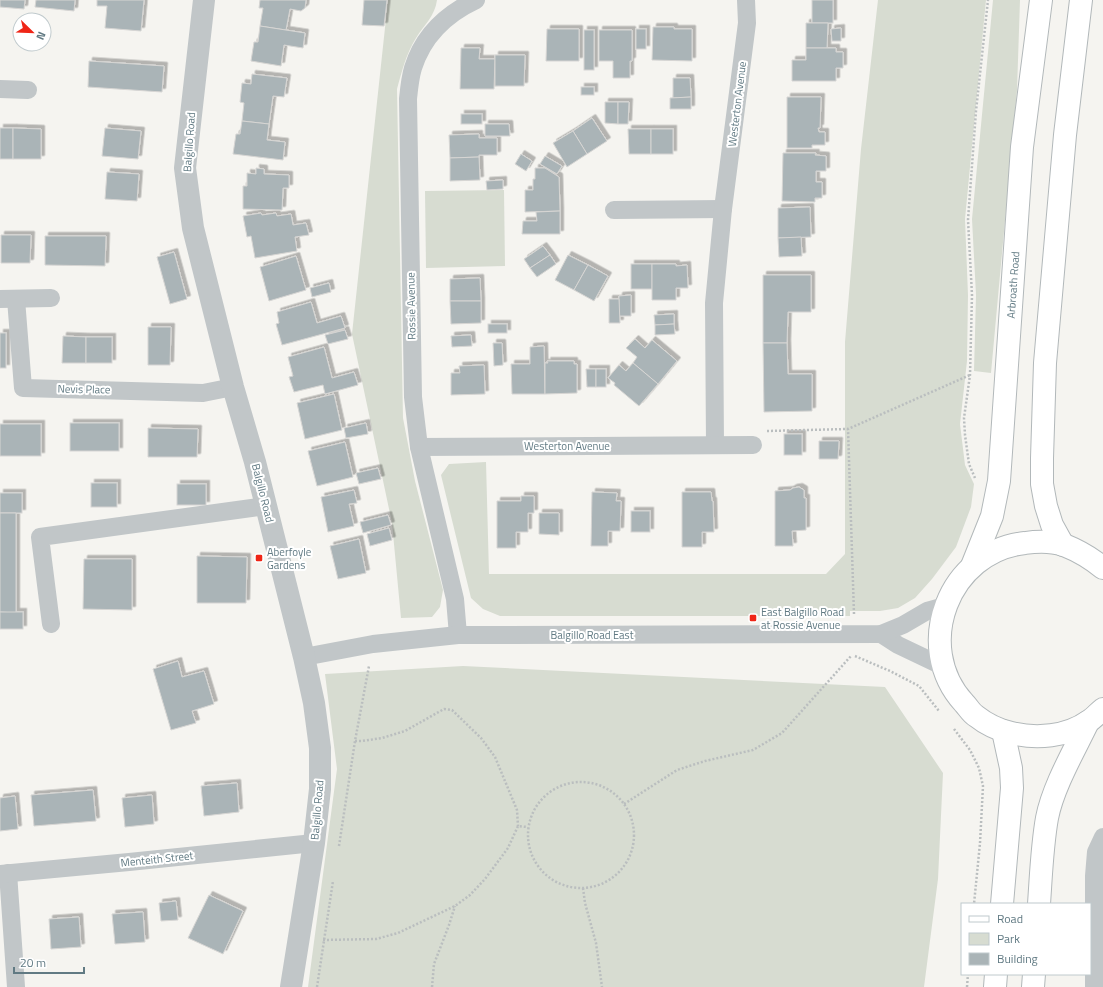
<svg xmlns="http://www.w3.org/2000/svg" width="1103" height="987" font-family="'Titillium Web',sans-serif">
<defs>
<filter id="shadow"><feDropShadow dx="3.5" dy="-3.5" stdDeviation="0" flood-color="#0004"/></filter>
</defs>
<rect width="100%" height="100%" fill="#f5f4f0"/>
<g fill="#d7dcd1">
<path d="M388 0H437C435 16 424 25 416 38 406 54 402 71 397 89L403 418 415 481 443 590 440 607 432 617 401 618 392 523 352 334Z"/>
<polygon points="878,0 986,0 965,219 968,295 967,361 960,424 965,465 974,484 971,507 956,547 932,579 915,598 898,608 880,611 850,611 850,616 500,616 483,609 471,598 441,475 449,464 486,462 489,574 826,574 845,554 845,342 861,149"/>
<polygon points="993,0 1020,0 1017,90 991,373 974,371 976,295 972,219"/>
<polygon points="504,190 505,266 426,268 425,191"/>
<polygon points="463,666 885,687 943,773 938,879 924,987 308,987 337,769 325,674"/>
</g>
<g fill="#aab4b7" stroke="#d6d5d3" filter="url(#shadow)">
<polygon points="0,0 25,0 24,9 0,7"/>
<polygon points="36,0 75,0 74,11 35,7"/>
<polygon points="97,0 144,0 141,31 105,28 107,6 97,6"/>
<polygon points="260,0 306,0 305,8 301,11 290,9 286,30 260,26 263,8 259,8"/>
<polygon points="364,0 387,0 384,26 362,25"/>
<rect x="812" y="0" width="21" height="23"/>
<polygon points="806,23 828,23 827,48 806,48"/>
<polygon points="260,26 305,33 303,48 284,45 281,66 251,61 254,42 258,42"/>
<polygon points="653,27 674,27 674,29 692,29 692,61 652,60"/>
<polygon points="841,28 841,41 832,41 831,29"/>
<polygon points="547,29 579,29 579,61 546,61"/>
<rect x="636" y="29" width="10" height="20"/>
<rect x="584" y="30" width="10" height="40"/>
<polygon points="599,30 632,30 632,61 630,61 630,78 613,78 613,61 599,61"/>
<polygon points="461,48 480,48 479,59 495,59 494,89 460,89"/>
<polygon points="806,48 836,48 836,52 843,52 843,68 836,68 836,81 792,81 792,60 806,60"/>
<polygon points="495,55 525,55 524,86 495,86"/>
<polygon points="89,61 164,66 162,92 88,87"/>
<polygon points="252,74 287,78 284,97 273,96 269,124 242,121 244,103 240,102 242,83 251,84"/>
<polygon points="673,78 690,78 691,97 673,98"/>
<rect x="581" y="87" width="13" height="8"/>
<polygon points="691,97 691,109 670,109 670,98"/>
<polygon points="787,97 821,97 820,128 818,128 819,132 825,132 825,145 812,145 812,148 787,148"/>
<polygon points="605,102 618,102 618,124 605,123"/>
<polygon points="618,102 629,102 628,124 618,124"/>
<rect x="461" y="114" width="21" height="10"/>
<polygon points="592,118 607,141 587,154 573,131"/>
<polygon points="242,121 269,124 267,140 285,142 283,160 233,154 236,134 240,134"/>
<polygon points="485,124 509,124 510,136 485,136"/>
<rect x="0" y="128" width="13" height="31"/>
<polygon points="13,128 41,129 41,159 13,159"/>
<polygon points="105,128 141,131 138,159 102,156"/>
<polygon points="628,129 651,129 651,154 629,154"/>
<rect x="651" y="129" width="22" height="25"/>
<polygon points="573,131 587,154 567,167 553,143"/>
<polygon points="479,134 479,138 497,138 497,155 479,155 479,157 450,158 449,135"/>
<polygon points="783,153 816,153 815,155 826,156 826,171 816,171 816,182 822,182 822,198 815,198 815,202 782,201"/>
<polygon points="521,154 532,161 526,171 515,164"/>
<polygon points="545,156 562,166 557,174 540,164"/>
<polygon points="479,157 480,180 450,181 450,158"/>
<polygon points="256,168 264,169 264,174 289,175 289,188 283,188 282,210 243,209 243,186 247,186 247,173 256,174"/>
<polygon points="535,168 545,168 559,177 560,211 525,212 525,190 533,190 533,179 535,179"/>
<polygon points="107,172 139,174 137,201 105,199"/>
<polygon points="503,180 503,189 487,190 486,181"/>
<polygon points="810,207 811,237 778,238 778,208"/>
<polygon points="560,211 560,234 522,234 523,221 537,221 536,212"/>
<polygon points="261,213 262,215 276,213 277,216 291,214 293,225 306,223 309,235 295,237 297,251 255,258 251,236 247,237 243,216"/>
<polygon points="1,235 31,235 30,263 1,263"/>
<polygon points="45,236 106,236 105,266 45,265"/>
<polygon points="801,237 802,256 779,257 778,238"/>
<polygon points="543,246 550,255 530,268 524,259"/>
<polygon points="174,252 187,299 170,304 157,257"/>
<polygon points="550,255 556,264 537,277 530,268"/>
<polygon points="568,255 588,265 574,290 555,280"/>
<polygon points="296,256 306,290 269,301 260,267"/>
<rect x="631" y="264" width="21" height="25"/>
<polygon points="652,264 676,264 676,266 687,265 688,288 676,288 676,300 652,300"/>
<polygon points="588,265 608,276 594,301 574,290"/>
<polygon points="763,275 811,275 811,312 788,312 787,343 763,343"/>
<polygon points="480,278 481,301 450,301 450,279"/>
<polygon points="329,283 331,292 312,297 310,288"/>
<polygon points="631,295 631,316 619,316 619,296"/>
<polygon points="609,299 619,299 620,323 609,323"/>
<polygon points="450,301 481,301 481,323 451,324"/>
<polygon points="311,302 317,323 341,316 345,328 282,345 276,324 279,323 277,312"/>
<polygon points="674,314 674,324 655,325 654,315"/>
<rect x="488" y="324" width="19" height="9"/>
<polygon points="674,324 675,334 655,335 655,325"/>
<polygon points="148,327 171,327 170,365 148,365"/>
<polygon points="345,330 348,339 328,344 325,335"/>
<rect x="0" y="333" width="6" height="35"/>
<polygon points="471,335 472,346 452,347 451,336"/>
<polygon points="63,336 86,337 86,363 62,363"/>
<rect x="86" y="337" width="26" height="26"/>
<polygon points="635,339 645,348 652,340 677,361 658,384 633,363 637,357 626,348"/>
<polygon points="493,343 502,343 503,365 494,366"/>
<polygon points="763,343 787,343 788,374 812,374 812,411 764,412"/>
<polygon points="544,346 545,394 512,394 511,364 530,364 530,347"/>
<polygon points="324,347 332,378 354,372 358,385 325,394 323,385 294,392 289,377 293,376 288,357"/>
<polygon points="547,361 574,361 574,364 577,364 577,393 545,394 545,363 548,363"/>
<polygon points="633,363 658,384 639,406 614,385 615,383 608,378 619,365 626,371"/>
<polygon points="484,365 485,394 451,395 451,373 460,373 459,366"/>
<polygon points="586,369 596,369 596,387 587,387"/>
<rect x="596" y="369" width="10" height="18"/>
<polygon points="334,394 342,430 305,439 297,403"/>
<rect x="70" y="423" width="49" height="28"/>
<polygon points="366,423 368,434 346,438 344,428"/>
<rect x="0" y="424" width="41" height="32"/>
<polygon points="148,428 198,429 197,457 148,457"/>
<rect x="784" y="434" width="18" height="21"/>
<polygon points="819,441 839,441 838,459 819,459"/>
<polygon points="345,442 353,477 317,486 308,451"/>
<polygon points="378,468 381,479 359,484 356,473"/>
<rect x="91" y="483" width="26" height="24"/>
<rect x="177" y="484" width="29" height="21"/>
<polygon points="799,487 804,490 804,498 806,498 806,530 792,531 793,546 775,546 775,491 790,490 793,488"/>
<polygon points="354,490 357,503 349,504 354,526 328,532 321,497"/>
<polygon points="592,492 617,493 616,501 621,501 620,531 608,531 608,546 591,546"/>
<polygon points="682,492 711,492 712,501 713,501 714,532 702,532 702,547 682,547"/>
<rect x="0" y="493" width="22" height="20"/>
<polygon points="521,496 534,496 534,513 528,513 528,532 516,532 516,548 497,548 497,501 521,501"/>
<rect x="631" y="511" width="19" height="21"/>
<polygon points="0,513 16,513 16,613 0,612"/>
<polygon points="539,513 559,513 559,535 539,534"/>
<polygon points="388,515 391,525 363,533 360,522"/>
<polygon points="389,528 392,540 370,546 367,534"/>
<polygon points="359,539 366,573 338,579 330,546"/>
<polygon points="197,556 247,557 246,603 197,603"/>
<polygon points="84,559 132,559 132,610 83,609"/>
<rect x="0" y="612" width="23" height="17"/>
<polygon points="178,661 182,677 204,671 214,704 192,711 196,723 171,730 153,669"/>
<polygon points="237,783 239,812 204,816 201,786"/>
<polygon points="93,790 96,821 34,826 31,795"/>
<polygon points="152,795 154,824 125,827 122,798"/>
<polygon points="15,796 18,829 0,831 0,798"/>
<polygon points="209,895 243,911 223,954 188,938"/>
<polygon points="176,901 178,920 161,921 159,903"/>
<polygon points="143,912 145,942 115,944 112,914"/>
<polygon points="79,917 81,947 51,949 49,919"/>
</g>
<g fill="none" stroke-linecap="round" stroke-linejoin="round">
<g stroke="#b2b8ba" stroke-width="24">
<g id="primary">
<polyline points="1063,545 1052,525 1046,506 1042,484 1042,458 1045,363 1065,135 1081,0"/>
<polyline points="972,566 992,516 999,481 1022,147 1041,0"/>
<path d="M1103 568C1091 558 1079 551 1064 545 1052 541 1038 541 1025 543 949 551 912 646 964 703 968 707 971 713 976 716 986 724 999 730 1011 733 1036 739 1067 737 1089 721 1094 718 1098 713 1103 709"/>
<polyline points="1002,904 1012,788 1011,768 1003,731"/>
<path d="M1039 904C1041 876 1042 846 1047 818 1053 787 1074 751 1088 722"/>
<polyline points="995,987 996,974"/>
<polyline points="1033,987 1034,974"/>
</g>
</g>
<g stroke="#babebf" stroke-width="2.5" stroke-dasharray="2 2" stroke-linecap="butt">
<polyline points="767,431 848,429"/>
<polyline points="975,478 969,464 965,435 964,418 970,375 972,295 968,220 976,111 988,0"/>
<polyline points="854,614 848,429 970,375"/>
<polyline points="855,656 890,671 919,686 939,711"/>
<polyline points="954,729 970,750 979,768 983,786 980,843 974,904"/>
<polyline points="355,741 362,741 382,738 405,731 444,709 452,710 481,738 495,757 517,810 518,826"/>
<circle cx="581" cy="835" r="53"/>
<polyline points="624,804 677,770 705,761 753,750 782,733 851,656"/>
<polyline points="339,846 355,741 369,666"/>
<polyline points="583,888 585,903 596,943 602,987"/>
<polyline points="323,940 376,939 398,933 455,906 470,895 485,879 508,848 518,826 527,827"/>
<polyline points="317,987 333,881"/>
<polyline points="432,987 434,964 449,925 455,906"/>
<polyline points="967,987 968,974"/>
</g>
<g stroke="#c1c6c8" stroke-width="18">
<polyline points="0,89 28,90"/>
<polyline points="614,210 723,209"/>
<polyline points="0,299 51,298"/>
<polyline points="16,299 23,388 203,393 233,387"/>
<polyline points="715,445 714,303 723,209 747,23 746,0"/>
<polyline points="419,447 753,445"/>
<polyline points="51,624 40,537 266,506"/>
<polyline points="881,634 898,645 942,666"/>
<path d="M458 635 455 599 419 447 413 397 408 99C409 89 410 78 413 68 423 36 446 14 476 0"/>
<polyline points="304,657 373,644 458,635 881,634 903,625 927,611 945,606"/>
<polyline points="8,873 16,987"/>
<polyline points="0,874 129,862 314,843"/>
<polyline points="1094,987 1094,876 1096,852 1103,837"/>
</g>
<polyline stroke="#c1c6c8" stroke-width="22" points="204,0 185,168 193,228 233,387 255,462 304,657 314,703 320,748 320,789 314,843 291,987"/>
<use href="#primary" stroke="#fff" stroke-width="22"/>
</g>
<g fill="#ef2516" stroke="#fff" stroke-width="1.5">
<rect x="255" y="554" width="8" height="8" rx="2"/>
<rect x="749" y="614" width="8" height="8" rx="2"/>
</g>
<g text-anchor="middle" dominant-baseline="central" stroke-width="4" stroke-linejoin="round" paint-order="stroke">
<g font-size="11" fill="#617a83" stroke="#fff">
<text transform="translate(737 104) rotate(-83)">Westerton Avenue</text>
<text transform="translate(189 142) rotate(-86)">Balgillo Road</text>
<text transform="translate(1013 285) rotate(-86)">Arbroath Road</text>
<text transform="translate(411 306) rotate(-91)">Rossie Avenue</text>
<text transform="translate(84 389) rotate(1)">Nevis Place</text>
<text x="567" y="446">Westerton Avenue</text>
<text transform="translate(263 493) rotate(76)">Balgillo Road</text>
<text x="592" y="635">Balgillo Road East</text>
<text transform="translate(317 810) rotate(-85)">Balgillo Road</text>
<text transform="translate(157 859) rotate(-6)">Menteith Street</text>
</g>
<g font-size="11" fill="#617a83" stroke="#fff" text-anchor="start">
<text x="267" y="552">Aberfoyle<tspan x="267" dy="13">Gardens</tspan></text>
<text x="761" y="612">East Balgillo Road<tspan x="761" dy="13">at Rossie Avenue</tspan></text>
</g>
</g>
<rect x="961" y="903" width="130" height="72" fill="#ffffff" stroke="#c0cacd"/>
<rect x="969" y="916" width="20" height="6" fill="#ffffff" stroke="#c0cacd"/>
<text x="997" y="923" font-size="12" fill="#617a83">Road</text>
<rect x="969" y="933" width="20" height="12" fill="#d7dcd1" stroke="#c0cacd"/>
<text x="997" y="943" font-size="12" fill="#617a83">Park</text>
<rect x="969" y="953" width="20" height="12" fill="#aab4b7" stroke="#c0cacd"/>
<text x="997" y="963" font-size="12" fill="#617a83">Building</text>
<g transform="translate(32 32) rotate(113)"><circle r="19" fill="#ffffff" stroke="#c0cacd"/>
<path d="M0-3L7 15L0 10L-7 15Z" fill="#ef2516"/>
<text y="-6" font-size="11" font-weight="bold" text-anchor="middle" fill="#617a83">N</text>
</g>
<path d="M14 967v6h70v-6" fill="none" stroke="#617a83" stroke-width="2"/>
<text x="20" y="967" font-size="12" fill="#617a83" stroke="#ffffff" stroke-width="3" paint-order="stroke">20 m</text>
</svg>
